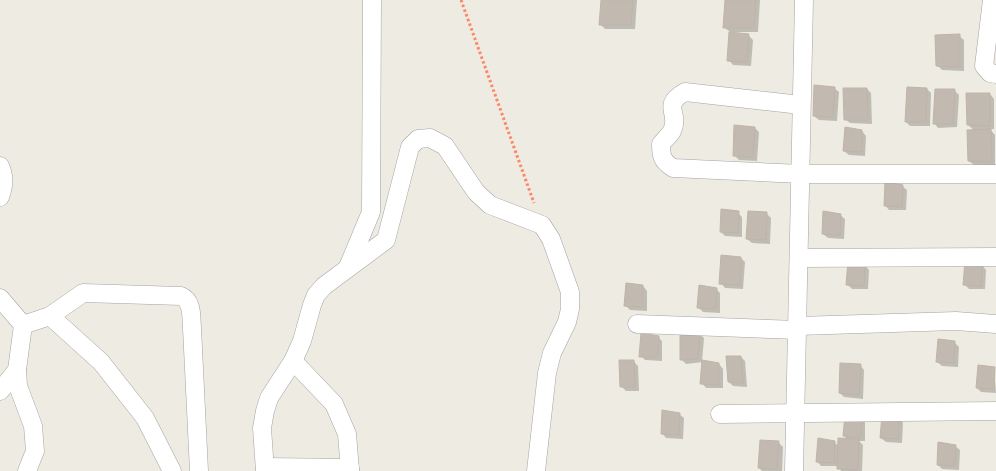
<svg xmlns="http://www.w3.org/2000/svg" width="996" height="471" font-family="Commissioner,sans-serif">
<rect width="100%" height="100%" fill="#eeebe2"/>
<g fill="#0003">
<polygon points="603,0 637,0 635,29 605,29 601,25"/>
<polygon points="726,0 760,0 758,32 732,32 732,34 748,35 753,40 751,66 733,65 729,60 730,32 724,27"/>
<polygon points="959,36 964,40 964,71 942,70 938,66"/>
<polygon points="834,88 839,92 837,121 819,120 814,116"/>
<polygon points="867,89 871,93 872,124 850,123 845,119"/>
<polygon points="927,89 931,93 930,126 910,126 906,122"/>
<polygon points="954,90 959,95 957,127 938,128 934,123"/>
<polygon points="990,94 994,99 994,129 990,129 995,135 995,166 974,165 969,161 975,131 968,125"/>
<polygon points="755,128 759,132 757,161 739,160 735,156"/>
<polygon points="862,131 866,136 865,156 849,155 844,151"/>
<polygon points="902,186 907,190 906,210 889,210 885,205"/>
<polygon points="738,213 742,217 742,237 725,236 721,232"/>
<polygon points="767,214 771,218 770,244 752,243 747,239"/>
<polygon points="840,215 845,219 844,239 828,238 823,234"/>
<polygon points="741,258 745,262 743,289 725,288 721,283"/>
<polygon points="865,265 869,270 868,289 852,289 847,284"/>
<polygon points="982,265 986,270 985,289 969,289 964,284"/>
<polygon points="643,286 647,291 647,311 630,310 625,305"/>
<polygon points="716,289 720,293 720,313 703,312 699,308"/>
<polygon points="699,333 704,338 702,362 719,364 723,369 723,388 706,388 702,383 703,362 686,364 681,359"/>
<polygon points="658,337 662,341 662,361 645,360 641,356"/>
<polygon points="955,343 959,347 958,367 942,366 937,362"/>
<polygon points="741,357 745,361 747,387 733,386 729,382"/>
<polygon points="633,361 638,366 639,391 626,391 621,386"/>
<polygon points="860,365 864,370 863,399 844,397 840,393"/>
<polygon points="994,369 996,393 981,392 977,388"/>
<polygon points="679,414 684,418 683,439 666,438 662,433"/>
<polygon points="861,417 865,421 865,441 859,441 863,445 862,471 841,471 839,466 821,466 817,461 834,442 839,447 848,440 844,436"/>
<polygon points="899,418 903,423 902,443 886,442 881,438"/>
<polygon points="779,443 783,447 782,471 762,471 759,468"/>
<polygon points="955,446 960,450 959,470 942,469 938,465"/>
</g>
<g fill="#c2bab1" stroke="#c0b4a4">
<polygon points="601,0 633,0 631,25 599,25"/>
<polygon points="725,0 756,0 754,28 723,28"/>
<polygon points="729,32 749,34 747,62 727,61"/>
<polygon points="960,34 960,67 936,66 935,35"/>
<polygon points="814,85 835,87 833,117 813,116"/>
<polygon points="907,87 927,88 926,122 905,122"/>
<polygon points="843,88 867,88 868,120 844,120"/>
<polygon points="935,89 955,89 953,124 933,124"/>
<polygon points="966,93 990,93 990,126 967,125"/>
<polygon points="734,125 755,127 753,157 733,156"/>
<polygon points="845,127 862,130 862,152 843,151"/>
<polygon points="991,129 992,162 968,161 967,130"/>
<polygon points="885,182 903,185 902,207 884,206"/>
<polygon points="721,209 739,211 738,233 720,232"/>
<polygon points="748,211 767,212 766,240 746,239"/>
<polygon points="823,211 841,214 840,235 822,234"/>
<polygon points="721,255 741,257 740,285 719,284"/>
<polygon points="848,261 865,264 864,286 846,285"/>
<polygon points="965,261 982,264 981,286 963,285"/>
<polygon points="626,283 643,285 643,307 624,306"/>
<polygon points="699,285 717,288 716,309 697,308"/>
<polygon points="680,332 700,332 698,359 680,360"/>
<polygon points="641,333 659,336 658,357 639,357"/>
<polygon points="938,339 955,341 954,363 936,362"/>
<polygon points="726,356 741,356 743,383 728,382"/>
<polygon points="619,360 634,360 635,387 620,387"/>
<polygon points="702,360 719,363 719,385 700,384"/>
<polygon points="840,363 861,364 859,395 839,393"/>
<polygon points="978,365 995,367 994,389 976,388"/>
<polygon points="662,410 680,413 679,435 661,434"/>
<polygon points="845,415 862,415 861,437 843,436"/>
<polygon points="882,415 899,417 899,439 880,438"/>
<polygon points="818,438 835,441 834,463 816,462"/>
<polygon points="838,438 859,439 858,470 837,469"/>
<polygon points="760,440 779,441 777,469 758,468"/>
<polygon points="938,442 956,445 955,466 937,465"/>
</g>
<g fill="none" stroke-linecap="round" stroke-linejoin="round">
<g stroke="#a3a3a3" stroke-width="19">
<g id="minor">
<polyline points="992,0 984,66 990,73 996,74"/>
<path d="M801 105 685 92C660 106 681 113 672 131 669 136 664 140 661 144 661 156 662 161 673 168L802 174H996"/>
<path d="M0 166C5 177 4 186 0 197"/>
<polyline points="800,258 996,257"/>
<polyline points="348,267 371,212 372,0"/>
<polyline points="0,298 23,325 17,370 18,386 33,426 35,451 27,471"/>
<polyline points="50,316 101,362 145,418 172,471"/>
<polyline points="637,324 798,330"/>
<path d="M23 325 50 316 83 293 181 296C193 301 191 317 192 328L199 471"/>
<polyline points="798,326 956,321 996,324"/>
<polyline points="293,361 334,404 347,434 350,471"/>
<polyline points="0,391 17,370"/>
<polyline points="720,414 996,411"/>
<polyline points="265,467 350,468"/>
<polyline points="265,471 262,428 265,411 269,398 293,361 302,341 312,305 316,295 324,286 386,240 410,147 418,139 430,138 445,146 476,192 490,205 542,225 551,239 570,292 570,309 567,322 552,353 547,373 536,471"/>
<polyline points="794,471 804,0"/>
</g>
</g>
<polyline stroke="#fc8765" stroke-width="3" stroke-dasharray="2.5 2.5" stroke-linecap="butt" points="461,0 534,203"/>
<use href="#minor" stroke="#fff" stroke-width="18"/>
</g>
</svg>
